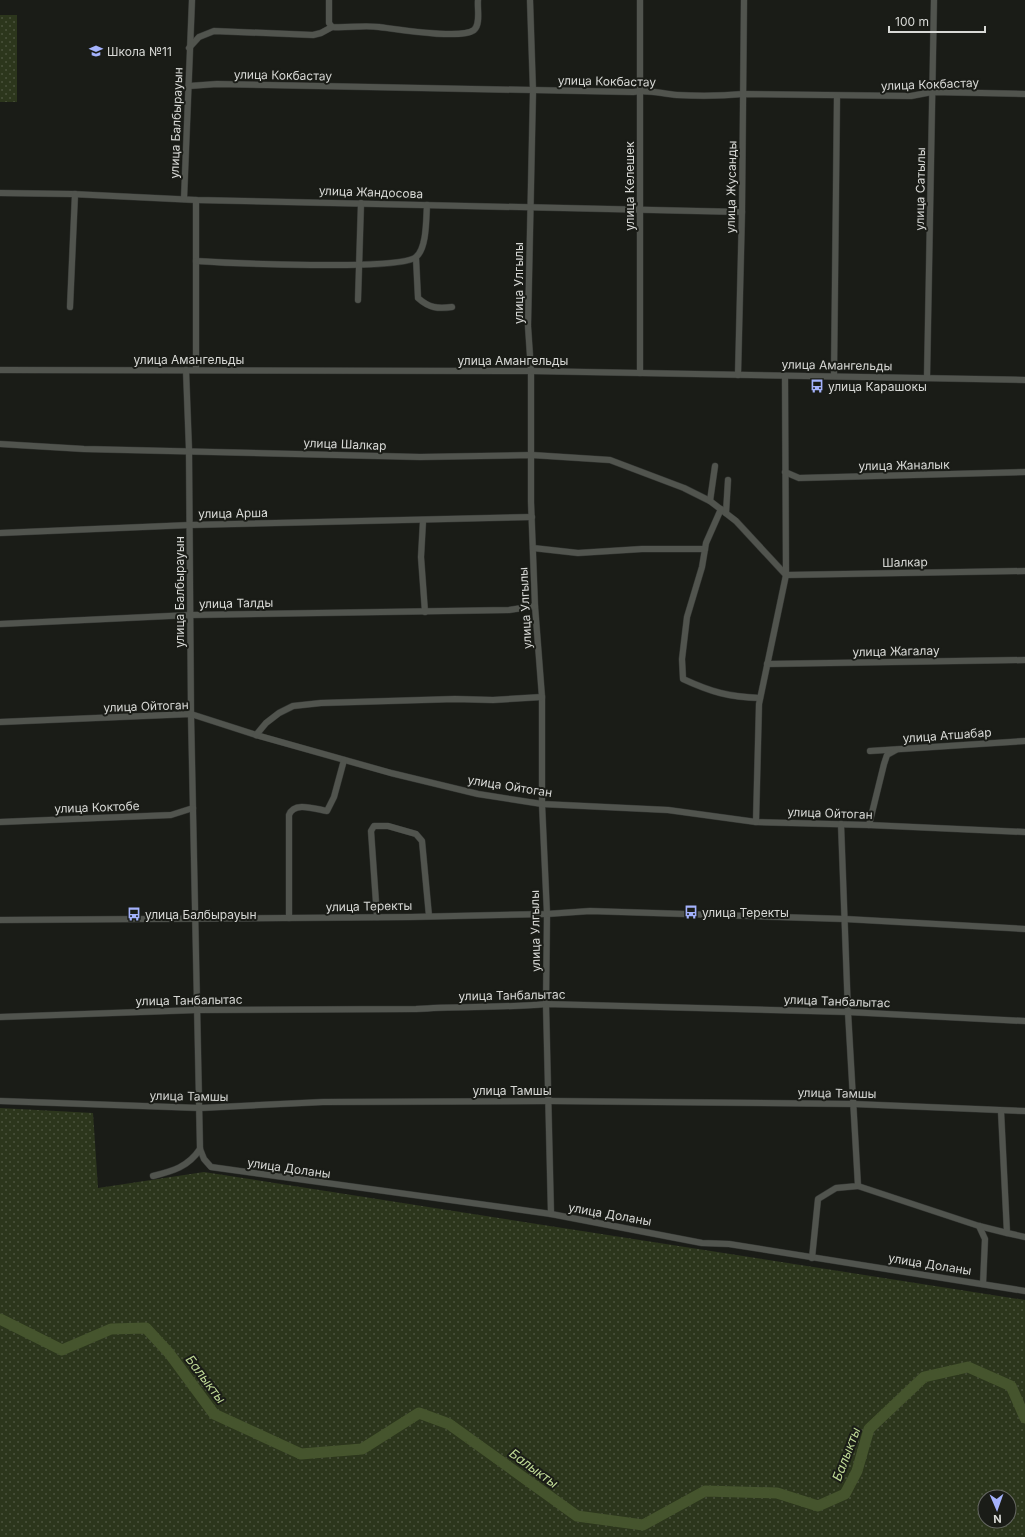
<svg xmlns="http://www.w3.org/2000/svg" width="1025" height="1537" font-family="Inter,sans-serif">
<defs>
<pattern id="grass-dots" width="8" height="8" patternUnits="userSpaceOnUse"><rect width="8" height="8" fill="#2c361c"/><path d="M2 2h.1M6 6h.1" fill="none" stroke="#4a523c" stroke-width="1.8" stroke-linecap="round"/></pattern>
</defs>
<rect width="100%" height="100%" fill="#1a1c17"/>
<g fill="url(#grass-dots)" fill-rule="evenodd">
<rect x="0" y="15" width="17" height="87"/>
<path d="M0 1108 93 1113 98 1188 204 1172 1025 1300V1537H0ZM985 1497H1009V1521H985Z"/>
</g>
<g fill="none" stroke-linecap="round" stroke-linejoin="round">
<polyline stroke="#45542d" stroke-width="11" points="0,1319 62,1350 111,1329 146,1328 169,1353 214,1414 301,1454 362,1449 419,1413 449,1424 577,1516 643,1525 705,1491 777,1493 818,1506 845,1494 857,1471 869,1429 924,1377 968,1367 1011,1386 1025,1418"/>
<g stroke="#333532" stroke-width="7">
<g id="street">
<path d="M329 0V23L332 27C348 28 363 25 379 27 396 29 461 40 474 30 481 24 477 8 478 0"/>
<polyline points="530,0 533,91 528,326 531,371 531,502 535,606 542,697 542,804 547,914 546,1004 551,1214"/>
<polyline points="189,48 199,37 214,31 313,35 321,33 332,27"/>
<path d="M189 86 217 84 633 92C648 89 662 94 677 95 699 96 721 96 743 94L911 96 932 92 1025 94"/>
<polyline points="0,193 72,194 196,200 742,212"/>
<polyline points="184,199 192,0"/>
<polyline points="196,200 196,370"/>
<path d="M416 258 418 298C429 308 438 309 452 307"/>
<path d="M196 261C227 263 399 271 416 257 427 248 426 219 427 205"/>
<polyline points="358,300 361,203"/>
<polyline points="70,307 75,194"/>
<polyline points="0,370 531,371 1025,380"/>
<polyline points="186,370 189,450 191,714 200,1149 204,1159 211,1167 551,1214 702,1243 729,1244 1025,1291"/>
<polyline points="640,373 640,0"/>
<polyline points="738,375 742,212 744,0"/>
<polyline points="834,376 837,96"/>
<polyline points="927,378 934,0"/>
<polyline points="0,444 84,449 420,457 532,455 610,460 684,488 710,501 736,521 786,575 1025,571"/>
<polyline points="785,472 799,478 1025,472"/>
<polyline points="710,501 715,466"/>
<path d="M721 509 706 543 702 567 687 617 682 659 683 679C711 692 729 697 760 698"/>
<polyline points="726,513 728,480"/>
<polyline points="423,521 421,557 425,612"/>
<polyline points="0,533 190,525 532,517"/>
<polyline points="533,548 578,553 642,549 705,549"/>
<polyline points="0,624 190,615 509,610 535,606"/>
<polyline points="767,664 1025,660"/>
<polyline points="0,722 191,714 256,735 391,773 478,794 542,804 668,810 756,822 869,825 1025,832"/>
<polyline points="256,735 266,723 279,713 293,706 321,703 455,699 493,700 542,697"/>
<polyline points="870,751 1025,741"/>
<polyline points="0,822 171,815 193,808"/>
<polyline points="756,822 759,704 786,575 785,376"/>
<polyline points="869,825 884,764 887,755 896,750"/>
<polyline points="377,917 371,831 374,826 388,826 416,834 422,841 429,916"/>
<path d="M289 918V815C294 801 315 809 327 811L334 797 344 760"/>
<polyline points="0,920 410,917 547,914 590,911 845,919 1025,929"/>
<path d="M0 1017 197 1010 416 1009C459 1006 503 1008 546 1004L848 1012 1025 1021"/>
<polyline points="0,1101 200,1108 323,1102 549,1101 854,1104 1025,1111"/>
<polyline points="1001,1111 1007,1233 1025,1237"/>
<path d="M153 1176C173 1171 188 1167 200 1149"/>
<polyline points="858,1186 979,1226 1007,1233"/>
<polyline points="979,1226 985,1239 983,1284"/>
<polyline points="812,1258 818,1199 836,1188 858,1186 848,1012 841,824"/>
</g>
</g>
<use href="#street" stroke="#51544e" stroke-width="6"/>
</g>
<defs>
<g id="school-bare" transform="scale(1.08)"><path d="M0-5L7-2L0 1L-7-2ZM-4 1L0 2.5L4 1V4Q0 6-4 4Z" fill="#a4b2fc" stroke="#1a1c17" stroke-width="2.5" paint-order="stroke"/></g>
<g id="bus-bare" transform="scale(1.08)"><path d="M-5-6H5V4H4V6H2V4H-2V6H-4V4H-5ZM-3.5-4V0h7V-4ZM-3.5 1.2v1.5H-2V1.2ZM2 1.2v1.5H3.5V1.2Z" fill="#a4b2fc" stroke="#1a1c17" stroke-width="2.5" paint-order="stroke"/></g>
</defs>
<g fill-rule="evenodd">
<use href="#school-bare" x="96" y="51"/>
<use href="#bus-bare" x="817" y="386"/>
<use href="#bus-bare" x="691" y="912"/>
<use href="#bus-bare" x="134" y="914"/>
</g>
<g text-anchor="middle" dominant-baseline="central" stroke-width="4" stroke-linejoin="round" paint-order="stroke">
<g font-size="12" fill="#d8d9d6" stroke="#1a1c17" text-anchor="start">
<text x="107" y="51">Школа №11</text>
<text x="828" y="386">улица Карашокы</text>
<text x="702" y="912">улица Теректы</text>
<text x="145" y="914">улица Балбырауын</text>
</g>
<g font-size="12" fill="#d8d9d6" stroke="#1a1c17">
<text transform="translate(283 75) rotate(1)">улица Кокбастау</text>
<text transform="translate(607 81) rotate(1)">улица Кокбастау</text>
<text transform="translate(930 84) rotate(-2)">улица Кокбастау</text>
<text transform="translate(176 123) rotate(-88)">улица Балбырауын</text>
<text transform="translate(629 186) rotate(-90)">улица Келешек</text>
<text transform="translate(731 187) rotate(-89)">улица Жусанды</text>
<text transform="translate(920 189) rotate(-89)">улица Сатылы</text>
<text transform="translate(371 192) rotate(2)">улица Жандосова</text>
<text transform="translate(518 283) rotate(-90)">улица Улгылы</text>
<text x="189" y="359">улица Амангельды</text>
<text x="513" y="360">улица Амангельды</text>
<text transform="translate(837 365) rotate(1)">улица Амангельды</text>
<text transform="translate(345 444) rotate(2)">улица Шалкар</text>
<text transform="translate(904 465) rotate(-1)">улица Жаналык</text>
<text transform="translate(233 513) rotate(-1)">улица Арша</text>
<text transform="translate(905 562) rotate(-1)">Шалкар</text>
<text transform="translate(179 592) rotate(-90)">улица Балбырауын</text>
<text transform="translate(236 603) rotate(-1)">улица Талды</text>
<text transform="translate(525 608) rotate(-93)">улица Улгылы</text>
<text transform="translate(896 651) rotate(-1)">улица Жагалау</text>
<text transform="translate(146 706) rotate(-2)">улица Ойтоган</text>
<text transform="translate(947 735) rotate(-4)">улица Атшабар</text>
<text transform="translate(510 786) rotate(9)">улица Ойтоган</text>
<text transform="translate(97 807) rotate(-2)">улица Коктобе</text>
<text transform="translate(830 813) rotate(2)">улица Ойтоган</text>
<text transform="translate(369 906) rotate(-1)">улица Теректы</text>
<text transform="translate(535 931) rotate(-91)">улица Улгылы</text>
<text transform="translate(512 995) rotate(-1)">улица Танбалытас</text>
<text transform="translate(189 1000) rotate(-1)">улица Танбалытас</text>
<text transform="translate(837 1001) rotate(2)">улица Танбалытас</text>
<text x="512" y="1090">улица Тамшы</text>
<text transform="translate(837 1093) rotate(1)">улица Тамшы</text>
<text transform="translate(189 1096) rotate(1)">улица Тамшы</text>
<text transform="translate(289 1168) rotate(8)">улица Доланы</text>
<text transform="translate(610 1214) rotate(10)">улица Доланы</text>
<text transform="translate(930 1264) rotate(9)">улица Доланы</text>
</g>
<g font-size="13" font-style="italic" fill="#bfd996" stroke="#1a1c17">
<text transform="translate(206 1379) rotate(53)">Балыкты</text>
<text transform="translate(846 1454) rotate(-69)">Балыкты</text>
<text transform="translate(534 1468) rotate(36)">Балыкты</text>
</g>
</g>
<g transform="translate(997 1509) rotate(178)"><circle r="19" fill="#1a1c17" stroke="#666863"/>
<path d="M0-3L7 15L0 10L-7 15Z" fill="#a4b2fc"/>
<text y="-6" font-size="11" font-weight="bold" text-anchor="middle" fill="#d8d9d6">N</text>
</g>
<path d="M889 26v6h96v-6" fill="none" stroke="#d8d9d6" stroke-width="2"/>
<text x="895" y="26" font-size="12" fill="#d8d9d6" stroke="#1a1c17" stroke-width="3" paint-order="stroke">100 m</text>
</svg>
